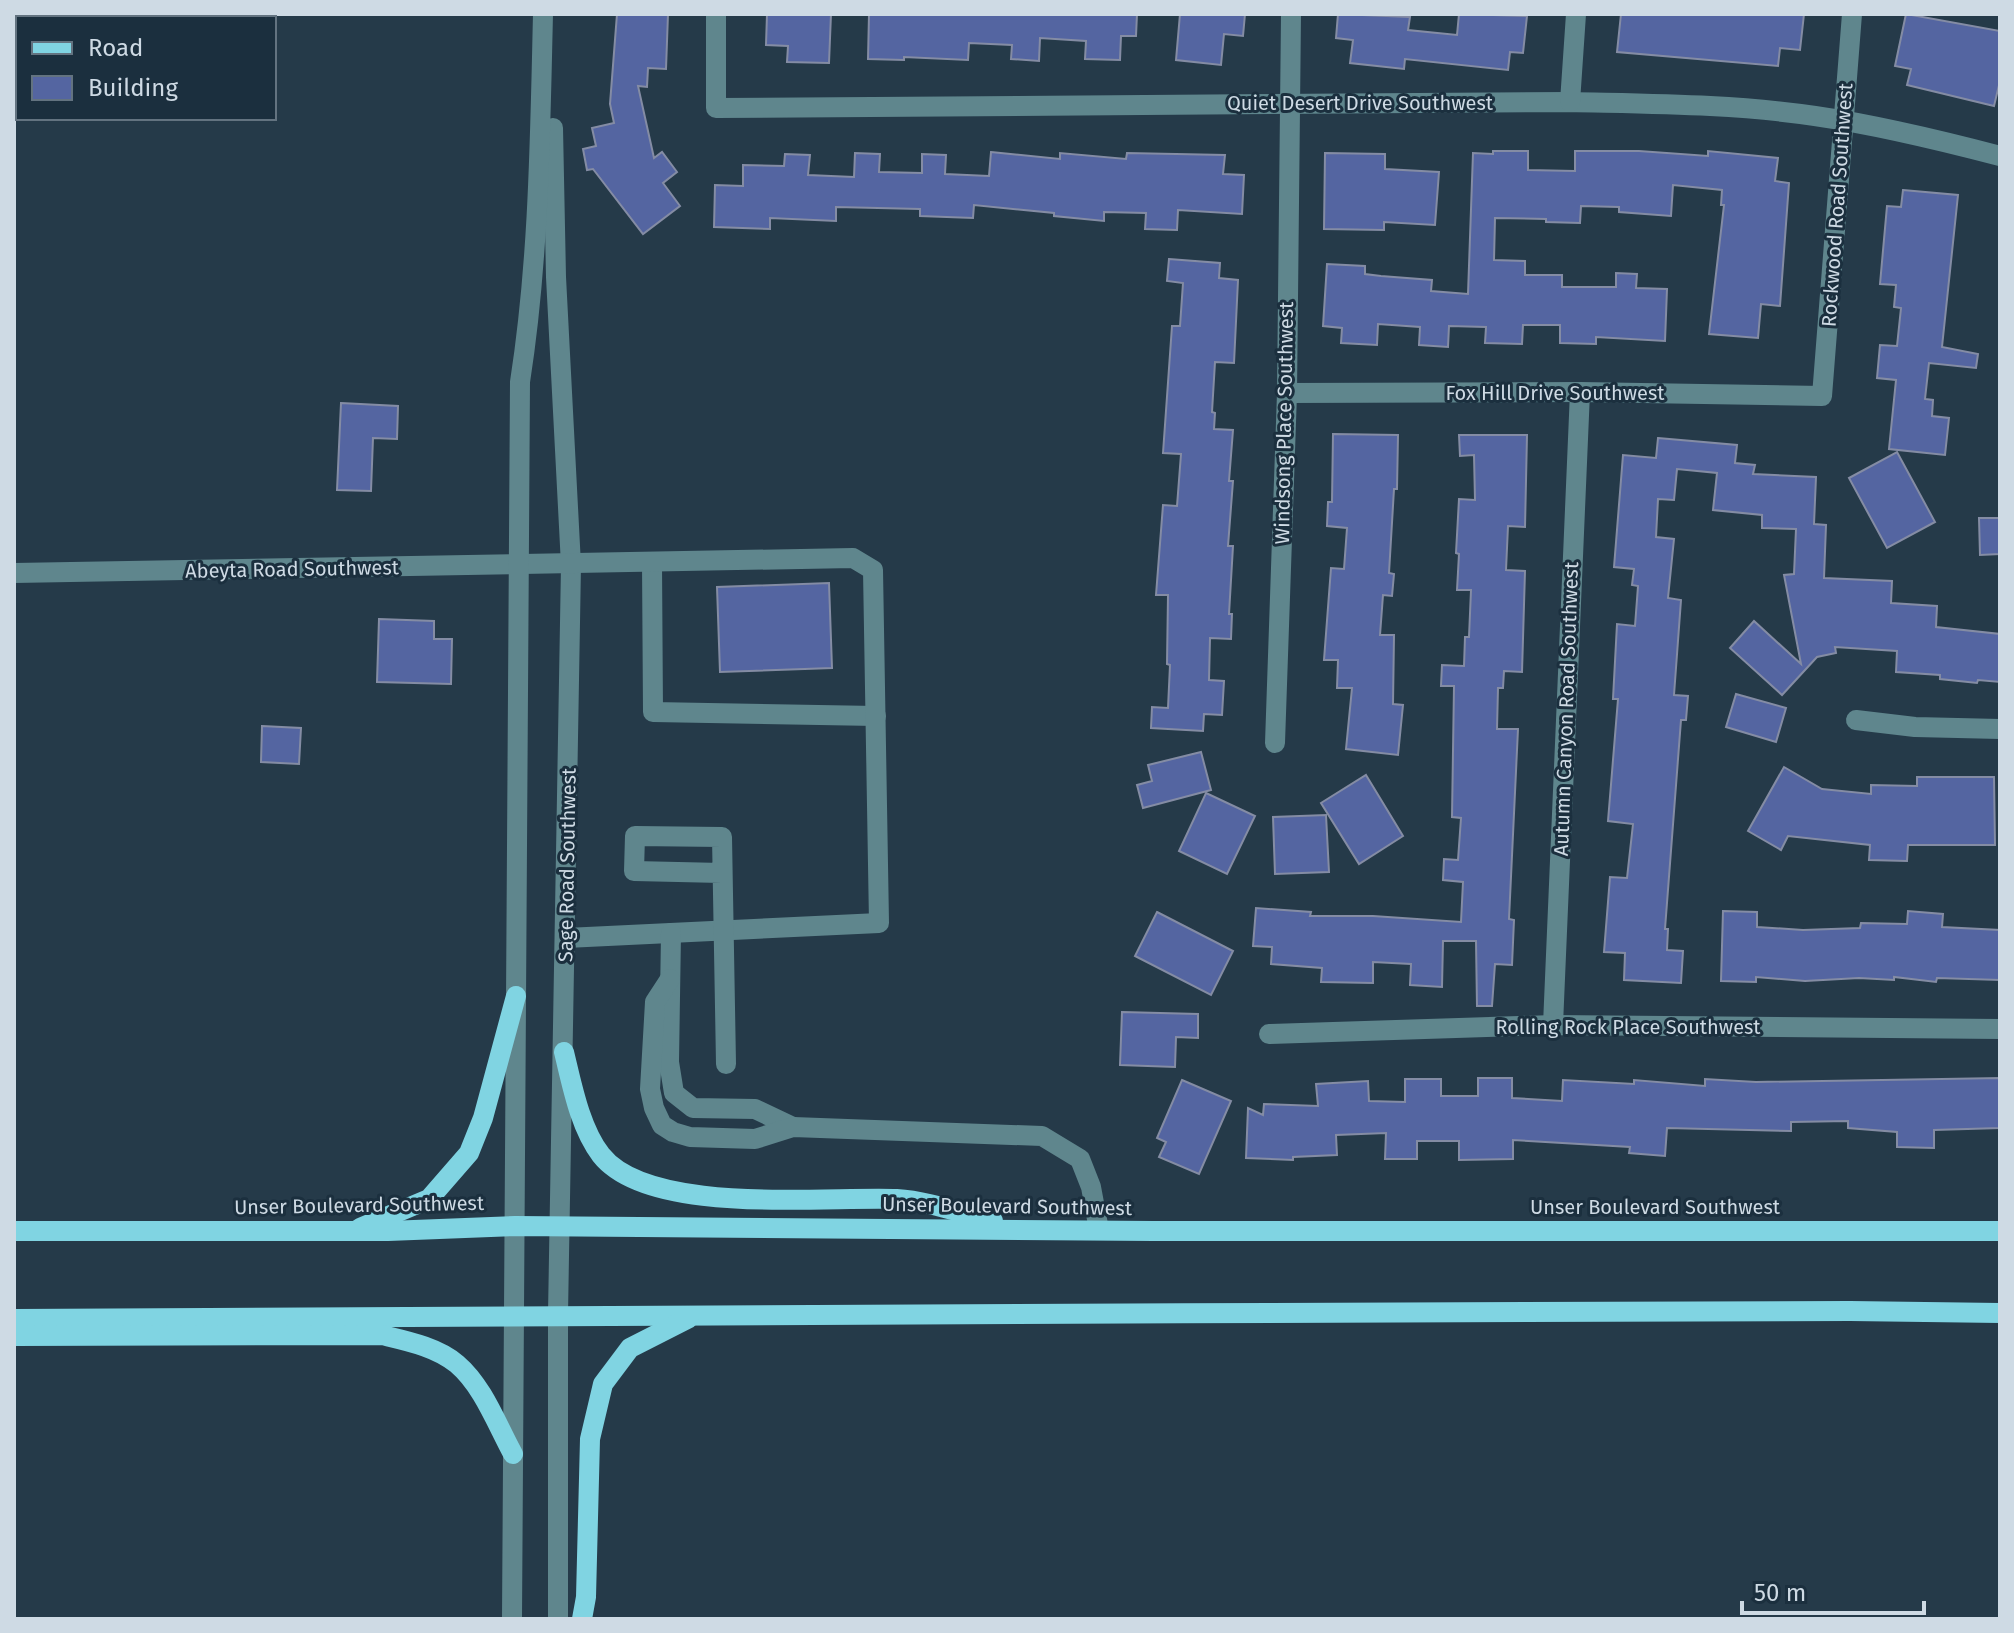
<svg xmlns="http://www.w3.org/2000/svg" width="2014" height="1633" font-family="'Fira Sans',sans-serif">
<rect width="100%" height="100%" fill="#253a49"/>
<g fill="#5465a1" stroke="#848ca4" stroke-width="2">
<polygon points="617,14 668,14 666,69 648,68 647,87 638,86 654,158 662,152 677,172 663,183 680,206 643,234 593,169 587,170 583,149 596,146 592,128 614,123 610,104"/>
<polygon points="767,14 831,14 829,63 787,62 788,46 766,45"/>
<polygon points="869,14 1137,14 1136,36 1121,36 1120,60 1085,59 1086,41 1040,38 1039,61 1011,59 1012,45 969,43 968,60 904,57 904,60 868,59"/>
<polygon points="1180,14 1245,14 1243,36 1224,34 1221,65 1176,60"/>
<polygon points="1338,14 1410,17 1408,30 1457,35 1459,14 1527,16 1523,53 1510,52 1508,70 1405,59 1404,69 1350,63 1353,40 1336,38"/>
<polygon points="1621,14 1804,14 1800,50 1780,48 1778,66 1617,52"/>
<polygon points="1906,14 2000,31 2000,81 1994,106 1907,85 1911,69 1895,66"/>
<polygon points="1493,151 1528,151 1528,170 1575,171 1575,151 1639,151 1708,156 1708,151 1778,158 1775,181 1789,183 1780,306 1761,304 1758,338 1709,334 1724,205 1721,205 1722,190 1673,185 1671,216 1619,212 1619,207 1581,206 1580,223 1546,222 1546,219 1495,218 1494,260 1525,261 1525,275 1562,275 1562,287 1616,287 1616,273 1637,274 1636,288 1667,289 1665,341 1596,337 1596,344 1560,343 1560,325 1523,325 1522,344 1485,343 1486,327 1449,326 1448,347 1419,345 1420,327 1378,324 1377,345 1341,343 1342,328 1323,326 1327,264 1365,266 1365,274 1381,276 1432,280 1431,291 1468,294 1473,153 1493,154"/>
<polygon points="991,152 1060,159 1060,153 1126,159 1127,153 1225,155 1223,174 1244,175 1242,214 1178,210 1177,230 1145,229 1146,213 1104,212 1104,221 1054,216 1054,213 974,205 973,218 920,216 920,209 836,207 836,221 770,218 770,229 714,227 715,185 743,186 743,165 784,166 785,154 810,155 808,175 854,177 855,153 880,154 879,172 922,173 922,154 946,155 945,174 989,176"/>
<polygon points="1325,153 1385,154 1385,169 1439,172 1435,225 1384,222 1384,230 1324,229"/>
<polygon points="1903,190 1958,195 1942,347 1978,354 1976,368 1929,363 1925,399 1933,400 1932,416 1949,418 1945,455 1889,449 1896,380 1877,378 1880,345 1897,346 1901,308 1894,307 1896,285 1880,284 1887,206 1901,207"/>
<polygon points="1169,259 1220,263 1219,278 1238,280 1234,363 1215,362 1212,412 1215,413 1214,429 1233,430 1229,481 1233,481 1228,546 1233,546 1229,614 1232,614 1231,639 1210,638 1209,680 1224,681 1222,715 1204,714 1203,731 1151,728 1152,707 1168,708 1170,665 1167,664 1168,595 1156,595 1163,505 1177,506 1181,454 1163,453 1172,326 1180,326 1183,283 1167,281"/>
<polygon points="341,403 398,406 397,439 373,438 371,491 337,490"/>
<polygon points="1333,434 1398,435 1397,489 1394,489 1389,573 1394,574 1392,596 1383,595 1380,635 1394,635 1393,704 1403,705 1398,755 1346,749 1352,688 1337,688 1338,660 1324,660 1331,568 1344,569 1347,528 1327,526 1328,502 1332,502"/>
<polygon points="1459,435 1527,435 1525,527 1508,526 1506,570 1525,571 1522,672 1504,671 1503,688 1498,688 1497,729 1518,729 1509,919 1514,920 1512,965 1495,964 1492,1006 1477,1006 1476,941 1443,941 1442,987 1410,985 1411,964 1373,962 1373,983 1321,982 1322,968 1271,964 1272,947 1253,946 1256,908 1311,912 1310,916 1373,916 1461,922 1463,882 1443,880 1444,859 1458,860 1461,818 1452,817 1454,686 1441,686 1442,665 1464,666 1465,637 1469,637 1471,590 1457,590 1459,554 1456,553 1459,499 1475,500 1474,455 1460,456"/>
<polygon points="1658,438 1737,445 1735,463 1755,465 1753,474 1816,477 1814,524 1826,525 1824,578 1892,581 1891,603 1937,606 1936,627 2000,634 2000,682 1978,680 1977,683 1940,679 1940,675 1896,672 1897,651 1835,647 1836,653 1817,657 1782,695 1730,648 1754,621 1801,664 1784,575 1794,574 1796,529 1762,528 1762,515 1713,510 1717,473 1677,469 1674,500 1658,499 1656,537 1674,539 1668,598 1681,600 1674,695 1688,696 1686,720 1681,720 1665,929 1668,929 1667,950 1683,951 1681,983 1624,980 1625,953 1604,952 1610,877 1627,878 1633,824 1608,821 1618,699 1613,699 1617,624 1635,626 1638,586 1632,585 1634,569 1614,567 1623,455 1656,458"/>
<polygon points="1897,452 1935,522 1887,548 1849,478"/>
<polygon points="1979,518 2000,518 2000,554 1980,555"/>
<polygon points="829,583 832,668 720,672 717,587"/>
<polygon points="379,619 434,621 434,639 452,639 451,684 377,682"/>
<polygon points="1736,694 1786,708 1776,742 1726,727"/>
<polygon points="262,726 301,728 299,764 261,762"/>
<polygon points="1201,752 1211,790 1143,808 1137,785 1152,781 1148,765"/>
<polygon points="1784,767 1822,789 1871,794 1871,785 1917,786 1917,777 1994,777 1995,845 1908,845 1907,861 1869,860 1870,845 1788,836 1781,850 1748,831"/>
<polygon points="1366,775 1403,836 1359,864 1321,803"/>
<polygon points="1206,793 1255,816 1227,874 1179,851"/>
<polygon points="1326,815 1329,872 1275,874 1273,817"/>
<polygon points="1723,911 1757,912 1757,927 1803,930 1860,928 1861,923 1907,924 1908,911 1943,914 1942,927 2000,930 2000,980 1937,978 1936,982 1894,977 1894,980 1859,978 1805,981 1756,977 1756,982 1721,981"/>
<polygon points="1157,912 1233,951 1211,995 1135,956"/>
<polygon points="1122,1012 1198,1014 1198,1038 1176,1037 1175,1067 1120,1065"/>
<polygon points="1478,1078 1512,1078 1512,1098 1562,1101 1563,1080 1634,1084 1634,1080 1705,1086 1705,1079 1756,1082 2000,1078 2000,1128 1934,1130 1934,1148 1897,1147 1897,1132 1848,1128 1848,1121 1791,1122 1791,1131 1667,1128 1665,1156 1629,1153 1630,1147 1513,1140 1513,1159 1459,1160 1459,1141 1417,1141 1417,1159 1385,1159 1386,1133 1336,1135 1337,1155 1293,1157 1293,1160 1246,1158 1248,1108 1263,1115 1264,1104 1318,1106 1316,1084 1368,1081 1369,1101 1405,1102 1405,1079 1441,1079 1441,1096 1478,1096"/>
<polygon points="1182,1080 1231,1101 1199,1174 1159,1157 1166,1142 1157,1138"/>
</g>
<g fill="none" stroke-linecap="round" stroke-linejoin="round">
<g stroke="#5f868d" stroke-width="20">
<path d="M716 14V108L1570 102C1652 104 1734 104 1815 116 1877 125 1939 140 2000 156"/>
<polyline points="1570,102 1576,14"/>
<polyline points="553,128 556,277 571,565 558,1314 558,1619"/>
<polyline points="1287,393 1580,392 1822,396 1852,14"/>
<polyline points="652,563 653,712 876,716"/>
<polyline points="14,573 853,558 873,570 879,923 566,938"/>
<polyline points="1856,720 1915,727 2000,729"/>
<polyline points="1275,743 1287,393 1291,14"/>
<polyline points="722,873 634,871 635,836 722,837 726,1064"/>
<polyline points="671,933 669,1062 674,1093 693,1108 755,1109 793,1127"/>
<polyline points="670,979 655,1002 650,1089 654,1108 662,1125 673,1132 690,1137 755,1139 793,1127 1042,1136 1080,1159 1091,1187 1099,1230"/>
<polyline points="1553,1025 1580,392"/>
<polyline points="1269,1034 1553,1025 2000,1029"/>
<path d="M512 1619 520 382C539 260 540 138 543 14"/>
</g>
<g stroke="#80d4e2" stroke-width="20">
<path d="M564 1052C572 1085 580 1128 601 1155 649 1216 824 1196 897 1199 929 1201 963 1214 993 1221"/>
<polyline points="360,1228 429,1199 469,1153 483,1118 516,996"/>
<polyline points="14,1231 388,1231 515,1226 1153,1231 2000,1231"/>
<path d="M14 1319C626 1313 1238 1314 1850 1311L2000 1313"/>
<path d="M14 1336 382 1335C407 1341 437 1347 457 1364 483 1386 497 1425 513 1454"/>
<polyline points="582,1619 586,1597 590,1439 603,1384 630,1348 689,1318"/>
</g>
</g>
<g text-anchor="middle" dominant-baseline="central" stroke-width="6" stroke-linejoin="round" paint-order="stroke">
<g font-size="20" fill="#cedae4" stroke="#1b2f3e">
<text x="1360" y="103">Quiet Desert Drive Southwest</text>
<text transform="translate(1837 205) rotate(-86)">Rockwood Road Southwest</text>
<text x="1555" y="393">Fox Hill Drive Southwest</text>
<text transform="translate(1284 423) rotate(-89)">Windsong Place Southwest</text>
<text transform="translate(292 569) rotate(-1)">Abeyta Road Southwest</text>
<text transform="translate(1566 709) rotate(-88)">Autumn Canyon Road Southwest</text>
<text transform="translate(567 865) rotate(-89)">Sage Road Southwest</text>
<text x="1628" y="1027">Rolling Rock Place Southwest</text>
<text transform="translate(359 1205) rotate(-1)">Unser Boulevard Southwest</text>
<text transform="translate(1007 1206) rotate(1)">Unser Boulevard Southwest</text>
<text x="1655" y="1207">Unser Boulevard Southwest</text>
</g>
</g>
<rect width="2014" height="1633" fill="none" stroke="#cedae4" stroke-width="32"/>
<rect x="16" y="16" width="260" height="104" fill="#1b2f3e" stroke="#637380" stroke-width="2"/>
<rect x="32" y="42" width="40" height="12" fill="#80d4e2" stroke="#637380" stroke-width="2"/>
<text x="88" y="56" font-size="24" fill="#cedae4">Road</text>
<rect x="32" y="76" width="40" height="24" fill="#5465a1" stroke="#637380" stroke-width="2"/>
<text x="88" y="96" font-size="24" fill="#cedae4">Building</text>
<path d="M1742 1601v12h182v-12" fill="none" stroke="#cedae4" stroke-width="4"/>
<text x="1754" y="1601" font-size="24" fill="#cedae4" stroke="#1b2f3e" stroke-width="6" paint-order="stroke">50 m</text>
</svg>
